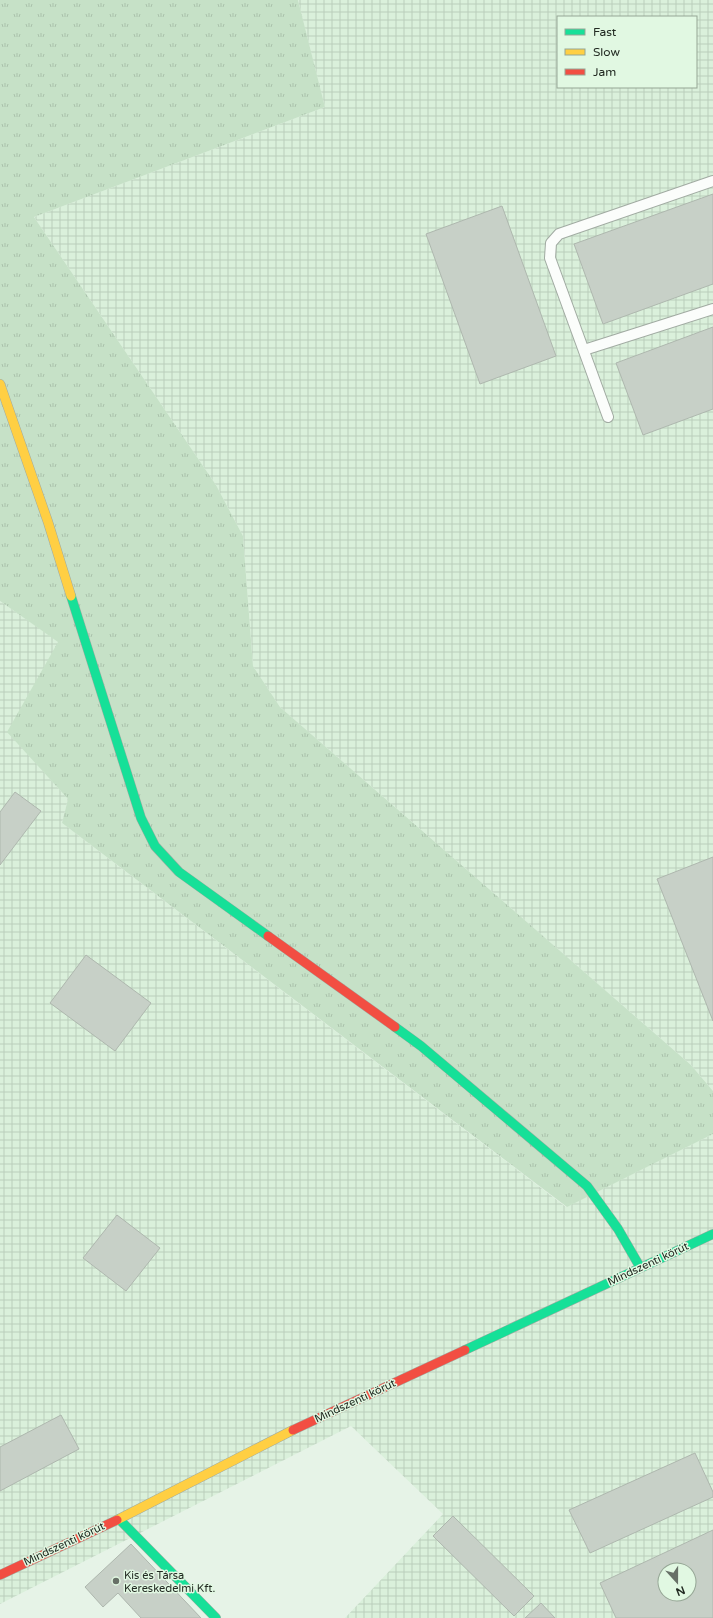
<svg xmlns="http://www.w3.org/2000/svg" width="713" height="1618" font-family="'Varela Round',sans-serif">
<defs>
<pattern id="industrial-grid" width="8" height="8" patternUnits="userSpaceOnUse"><rect width="8" height="8" fill="#daf0db"/><path d="M0 4h8M4 0v8" fill="none" stroke="#bbcebc"/></pattern>
<pattern id="grass-tufts" width="24" height="20" patternUnits="userSpaceOnUse"><rect width="24" height="20" fill="#c6e1c7"/><path d="M3 7l-1-3M5 7V3M7 7l1-3M15 17l-1-3M17 17v-4M19 17l1-3" fill="none" stroke="#aac1ab"/></pattern>
</defs>
<rect width="100%" height="100%" fill="#e6f3e7"/>
<g fill="url(#industrial-grid)" fill-rule="evenodd">
<path d="M298 0H713V1091L691 1065 280 707 253 666 243 536 216 485 34 217 325 107ZM558 17H696V87H558Z"/>
<path d="M0 601 59 642 8 732 68 799 62 823 566 1207 713 1134V1618H345L443 1514 351 1426 0 1604ZM665 1570H689V1594H665Z"/>
</g>
<polygon fill="url(#grass-tufts)" points="0,0 298,0 325,107 34,217 216,485 243,536 253,666 280,707 691,1065 713,1091 713,1134 567,1207 62,823 68,799 7,732 58,642 0,601"/>
<g fill="#c7d0c7" stroke="#aeb7ae" fill-rule="evenodd">
<polygon points="713,194 713,284 603,324 574,244"/>
<polygon points="502,206 556,356 480,384 426,234"/>
<polygon points="713,327 713,409 643,435 616,363"/>
<polygon points="15,792 41,811 0,865 0,812"/>
<polygon points="713,857 713,1021 657,879"/>
<polygon points="86,955 151,1003 115,1051 50,1003"/>
<polygon points="117,1215 160,1248 126,1291 83,1258"/>
<polygon points="61,1415 79,1449 0,1491 0,1447"/>
<polygon points="695,1453 713,1492 713,1497 590,1553 569,1510"/>
<polygon points="453,1516 534,1596 514,1616 433,1536"/>
<path d="M713 1530V1618H616L600 1583ZM665 1570H689V1594H665Z"/>
<polygon points="131,1544 201,1618 141,1618 118,1593 103,1607 85,1587"/>
<polygon points="541,1603 555,1618 525,1618"/>
</g>
<g fill="none" stroke-linecap="round" stroke-linejoin="round">
<g stroke="#a1aba2" stroke-width="12">
<g id="lane">
<polyline points="584,350 713,309"/>
<polyline points="608,417 550,258 551,243 559,234 713,181"/>
</g>
</g>
<g stroke="#a1aba2" stroke-width="10">
<g id="fast">
<polyline points="71,596 141,818 155,846 179,872 268,936"/>
<polyline points="395,1027 421,1046 587,1186 618,1229 640,1267"/>
<polyline points="465,1350 713,1234"/>
<polyline points="119,1519 216,1618"/>
</g>
</g>
<g stroke="#a1aba2" stroke-width="10">
<g id="slow">
<polyline points="0,384 48,522 71,596"/>
<polyline points="117,1520 293,1430"/>
</g>
</g>
<g stroke="#a1aba2" stroke-width="10">
<g id="jam">
<polyline points="268,936 395,1027"/>
<polyline points="293,1430 465,1350"/>
<polyline points="0,1575 117,1520"/>
</g>
</g>
<use href="#lane" stroke="#fbfdfb" stroke-width="10"/>
<use href="#fast" stroke="#16e098" stroke-width="9"/>
<use href="#slow" stroke="#ffcf43" stroke-width="9"/>
<use href="#jam" stroke="#f24e42" stroke-width="9"/>
</g>
<circle fill="#677067" stroke="#e1f8e2" stroke-width="1.5" cx="116" cy="1581" r="4"/>
<g text-anchor="middle" dominant-baseline="central" stroke-width="3" stroke-linejoin="round" paint-order="stroke">
<g font-size="11" fill="#222a22" stroke="#e1f8e2">
<text transform="translate(648 1264) rotate(-25)">Mindszenti körút</text>
<text transform="translate(355 1401) rotate(-25)">Mindszenti körút</text>
<text transform="translate(64 1544) rotate(-25)">Mindszenti körút</text>
</g>
<g font-size="11" fill="#222a22" stroke="#e1f8e2" text-anchor="start">
<text x="124" y="1575">Kis és Társa<tspan x="124" dy="13">Kereskedelmi Kft.</tspan></text>
</g>
</g>
<rect x="557" y="16" width="140" height="72" fill="#e1f8e2" stroke="#95a695"/>
<rect x="565" y="29" width="20" height="6" fill="#16e098" stroke="#95a695"/>
<text x="593" y="36" font-size="12" fill="#222a22">Fast</text>
<rect x="565" y="49" width="20" height="6" fill="#ffcf43" stroke="#95a695"/>
<text x="593" y="56" font-size="12" fill="#222a22">Slow</text>
<rect x="565" y="69" width="20" height="6" fill="#f24e42" stroke="#95a695"/>
<text x="593" y="76" font-size="12" fill="#222a22">Jam</text>
<g transform="translate(677 1582) rotate(159)"><circle r="19" fill="#e1f8e2" stroke="#95a695"/>
<path d="M0-3L7 15L0 10L-7 15Z" fill="#677067"/>
<text y="-6" font-size="11" font-weight="bold" text-anchor="middle" fill="#222a22">N</text>
</g>
</svg>
